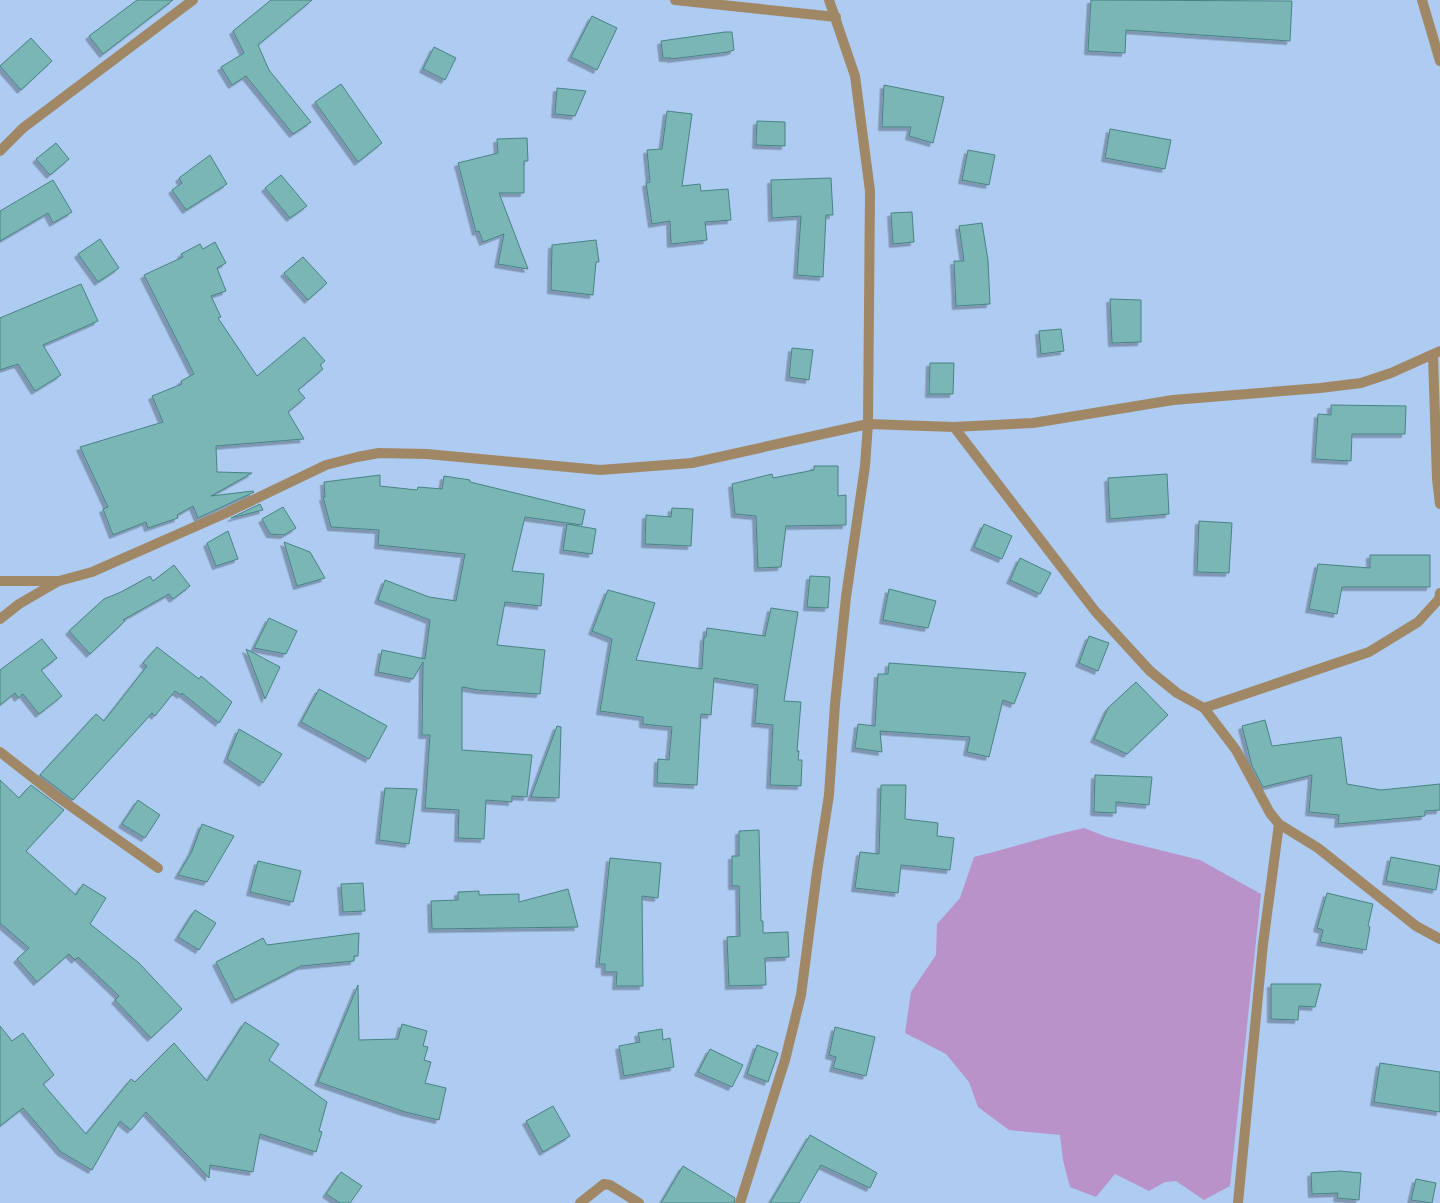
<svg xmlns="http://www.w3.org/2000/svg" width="1440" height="1203" font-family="'Roboto Serif',serif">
<defs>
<filter id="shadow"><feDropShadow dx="-3.5" dy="3.5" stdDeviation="0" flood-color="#0004"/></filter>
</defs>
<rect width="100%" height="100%" fill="#aecbf1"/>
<path fill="#b992c9" d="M1084 828 1107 837 1200 860 1261 894 1230 1186 1204 1200 1176 1181 1165 1182 1149 1191 1115 1174 1096 1197 1070 1187 1063 1160 1060 1135 1009 1130 978 1107 969 1082 946 1054 905 1033 911 992 936 955 937 924 960 898 974 857C1011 848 1047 836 1084 828Z"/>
<g fill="#7ab6b6" stroke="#488384" filter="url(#shadow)">
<polygon points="137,0 173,0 103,54 89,36"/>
<polygon points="271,0 312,0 258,45 269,70 311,122 293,134 246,76 232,85 221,67 244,53 233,31"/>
<polygon points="1091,0 1292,1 1290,41 1126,30 1125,53 1088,51"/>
<polygon points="592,16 617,28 597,70 571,57"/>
<polygon points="725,32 732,32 734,50 728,52 671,59 671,58 663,58 661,41"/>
<polygon points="31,38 52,61 21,90 0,66"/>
<polygon points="434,47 456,58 445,80 423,69"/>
<polygon points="341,84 382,143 358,162 315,102"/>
<polygon points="884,85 944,97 933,143 909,136 911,127 882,127"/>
<polygon points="557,88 586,91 575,116 555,114"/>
<polygon points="667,111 692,114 682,186 700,184 701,191 728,189 731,220 705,222 707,240 671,244 670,221 652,224 646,183 650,182 647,150 662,149"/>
<polygon points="757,121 785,122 785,146 756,145"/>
<polygon points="1110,129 1171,140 1165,169 1105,158"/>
<polygon points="527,138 528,161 524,161 524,193 499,193 528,269 498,264 504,234 483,242 479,231 476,232 458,163 498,153 497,139"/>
<polygon points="56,143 69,159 50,175 36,159"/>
<polygon points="968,150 995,155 989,185 962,180"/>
<polygon points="210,155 227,184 186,210 172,190 182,183 179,178"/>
<polygon points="281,175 307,206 290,218 265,188"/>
<polygon points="831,178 833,215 826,215 823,277 797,275 801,216 772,218 771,180"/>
<polygon points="53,180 72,212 53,223 48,213 0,241 0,211"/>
<polygon points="912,212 914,242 893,244 891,213"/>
<polygon points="982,223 988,260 990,304 956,306 954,261 964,261 959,226"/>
<polygon points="100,239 119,268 98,282 78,254"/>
<polygon points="596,240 599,262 596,262 593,295 551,290 552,245"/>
<polygon points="215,242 226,263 217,268 226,291 211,296 221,317 218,318 257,376 304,337 325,361 320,365 323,369 298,390 305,398 288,412 304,439 216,446 217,472 252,473 211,496 253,491 254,492 198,518 193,506 177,515 178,518 148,528 146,522 113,535 103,509 108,507 80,447 163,422 152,396 182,384 181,381 194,374 144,275 183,257 181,254 200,244 203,249"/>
<polygon points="303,257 327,283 308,300 284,273"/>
<polygon points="81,284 98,321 43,345 61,375 35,391 18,364 0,370 0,318"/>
<polygon points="1110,299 1141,300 1141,342 1112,343"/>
<polygon points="1061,329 1064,351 1041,354 1039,331"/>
<polygon points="792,348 813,350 809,380 789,377"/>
<polygon points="930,363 954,363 953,394 929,394"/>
<polygon points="1331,405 1406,406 1405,434 1352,434 1351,461 1315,459 1318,414 1331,415"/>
<polygon points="814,466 838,466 838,496 846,495 846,525 786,526 781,567 758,568 756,516 735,514 732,484 772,474 773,478 814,470"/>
<polygon points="1167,474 1169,514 1110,519 1108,478"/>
<polygon points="380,475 380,486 417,490 418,487 442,489 444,476 470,480 470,482 585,510 582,525 525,517 512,571 544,574 541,606 505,602 497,645 545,650 540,694 479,690 462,687 462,750 532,755 527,797 512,796 512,802 486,800 484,839 458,838 459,810 425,808 430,735 422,735 423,662 413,679 378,672 382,650 425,659 430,620 378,600 385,580 429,597 456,601 465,554 378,545 379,530 331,527 323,497 325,497 324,482"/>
<polygon points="260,504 263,510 231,518"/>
<polygon points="283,507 296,528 284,535 270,534 262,519"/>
<polygon points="672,508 693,509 691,546 645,544 646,515 671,517"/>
<polygon points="1199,521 1232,523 1229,573 1197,572"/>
<polygon points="567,524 596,529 592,554 563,550"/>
<polygon points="984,524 1012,536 1002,559 974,547"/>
<polygon points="228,531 238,559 216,566 207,543"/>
<polygon points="284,542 310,552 325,578 297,586"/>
<polygon points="1370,555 1430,555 1430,587 1342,587 1337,614 1309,609 1318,564 1370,568"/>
<polygon points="1020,558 1051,573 1040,594 1010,580"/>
<polygon points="174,565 190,586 173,599 169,594 123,620 125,621 90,654 69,631 104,599 121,592 150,576 153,581"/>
<polygon points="810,576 830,577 828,608 807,607"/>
<polygon points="889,589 936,601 928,628 883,620"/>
<polygon points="608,590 655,603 636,660 702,669 704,637 706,637 707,628 765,636 771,608 798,612 784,701 801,702 797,751 799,751 798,760 802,760 801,786 770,785 773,725 755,723 758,685 714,678 711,715 701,714 697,785 657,783 658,759 669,760 672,727 643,724 643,717 600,711 612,639 592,631"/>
<polygon points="269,618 297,631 286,654 254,648"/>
<polygon points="1089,636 1109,643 1098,671 1079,663"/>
<polygon points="42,639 57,658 41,670 62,696 39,714 23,694 18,698 15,693 0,705 0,670"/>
<polygon points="157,647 199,679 201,676 232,702 219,723 182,693 181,695 175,691 155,716 152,713 73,800 40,775 96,714 104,721 147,666 143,663"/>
<polygon points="246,649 280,667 265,699"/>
<polygon points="889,663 1026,673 1014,704 1003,700 989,757 967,752 970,737 880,731 882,752 855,748 858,724 875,726 878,674 888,674"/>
<polygon points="1136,682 1168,715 1127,754 1094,739 1108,708"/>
<polygon points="319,689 387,726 369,759 301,722"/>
<polygon points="1265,720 1272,746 1341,737 1347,784 1381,790 1440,784 1440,810 1425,811 1425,816 1338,824 1339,815 1309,812 1312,775 1263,787 1252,766 1242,726"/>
<polygon points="557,726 561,727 559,798 531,797"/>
<polygon points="239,729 282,754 263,783 227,759"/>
<polygon points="1095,775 1152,777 1149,805 1116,802 1116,813 1094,812"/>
<polygon points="0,780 19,798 31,785 64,810 26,851 76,895 83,884 106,898 90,924 139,963 182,1009 151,1038 115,1000 119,996 78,957 75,960 69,954 37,982 17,959 29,948 0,923"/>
<polygon points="881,785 906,785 905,819 938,823 937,836 954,838 950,870 901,865 898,893 855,888 860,852 879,854"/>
<polygon points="385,788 417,789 409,844 379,840"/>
<polygon points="138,800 160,815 145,838 122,824"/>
<polygon points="202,824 234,836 207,882 178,875 192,851"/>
<polygon points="759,830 761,921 763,921 763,933 788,932 789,957 765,958 766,985 729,986 727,937 740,936 739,886 732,886 732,856 739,856 739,831"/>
<polygon points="1391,857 1440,866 1436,890 1386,881"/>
<polygon points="610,858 661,863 658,898 642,896 643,986 616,986 617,972 605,972 605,964 599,964"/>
<polygon points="258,861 301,871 293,902 250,892"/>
<polygon points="363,883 365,911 343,912 341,884"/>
<polygon points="568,889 578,927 432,929 431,901 458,900 458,892 479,891 479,895 519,894 519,902"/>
<polygon points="1327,893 1373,904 1368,926 1370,927 1366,950 1320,942 1323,930 1317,928"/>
<polygon points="195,910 216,923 199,950 178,937"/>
<polygon points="359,933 358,956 354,956 354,961 301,966 235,1000 216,962 263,938 267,945"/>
<polygon points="1271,984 1321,984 1315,1007 1299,1006 1298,1020 1271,1019"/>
<polygon points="358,985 359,1040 398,1039 402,1024 427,1031 423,1046 428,1047 424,1060 431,1062 425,1083 446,1088 439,1120 405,1112 318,1082"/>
<polygon points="245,1022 279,1044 269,1060 327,1102 319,1131 322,1132 316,1152 260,1134 253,1172 210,1165 209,1178 146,1112 131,1130 120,1121 92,1170 61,1152 23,1108 0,1126 0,1026 12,1041 23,1033 54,1075 43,1084 86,1134 131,1079 135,1082 174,1043 207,1081"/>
<polygon points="835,1027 875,1037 866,1076 833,1068 836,1057 829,1055"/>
<polygon points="662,1029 663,1040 670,1038 674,1067 624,1076 619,1046 640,1042 638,1033"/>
<polygon points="757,1045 778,1053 768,1082 747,1074"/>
<polygon points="710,1049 743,1065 732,1087 698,1072"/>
<polygon points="1380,1063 1440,1072 1440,1112 1374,1102"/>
<polygon points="553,1106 570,1136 543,1152 526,1121"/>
<polygon points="810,1135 877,1173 870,1188 821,1165 799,1203 770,1203"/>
<polygon points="683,1166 735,1198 734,1203 661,1203"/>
<polygon points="1340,1171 1361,1173 1359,1200 1337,1198 1338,1193 1312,1194 1311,1173"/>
<polygon points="341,1172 362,1186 350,1203 340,1203 326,1194"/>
<polygon points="1416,1179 1436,1183 1432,1203 1411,1200"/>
</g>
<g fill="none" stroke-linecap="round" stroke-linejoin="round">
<g stroke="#a08867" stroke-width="10">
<polyline points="675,0 836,17"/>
<polyline points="1422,0 1440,61"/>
<polyline points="0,151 23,128 193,0"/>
<polyline points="1433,355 1437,479 1440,504"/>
<polyline points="954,427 1095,611 1150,671 1177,693 1204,708 1236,750 1270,813 1279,824 1318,848 1416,926 1440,939"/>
<polyline points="0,581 59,581 92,572 226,513 326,465 357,457 379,453 427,454 600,470 692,463 868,424 954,427 1033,423 1173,400 1320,388 1361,383 1391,373 1440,351"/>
<polyline points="0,619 19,604 57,582"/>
<polyline points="1204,708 1369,652 1418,622 1439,599 1440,593"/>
<polyline points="0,752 59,798 158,868"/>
<polyline points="580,1203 604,1184 610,1185 639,1203"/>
<polyline points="740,1203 785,1060 801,995 817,872 829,795 835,704 846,597 865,466 868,424 870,191 855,76 829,0"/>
<polyline points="1238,1203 1263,944 1279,824"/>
</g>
</g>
</svg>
